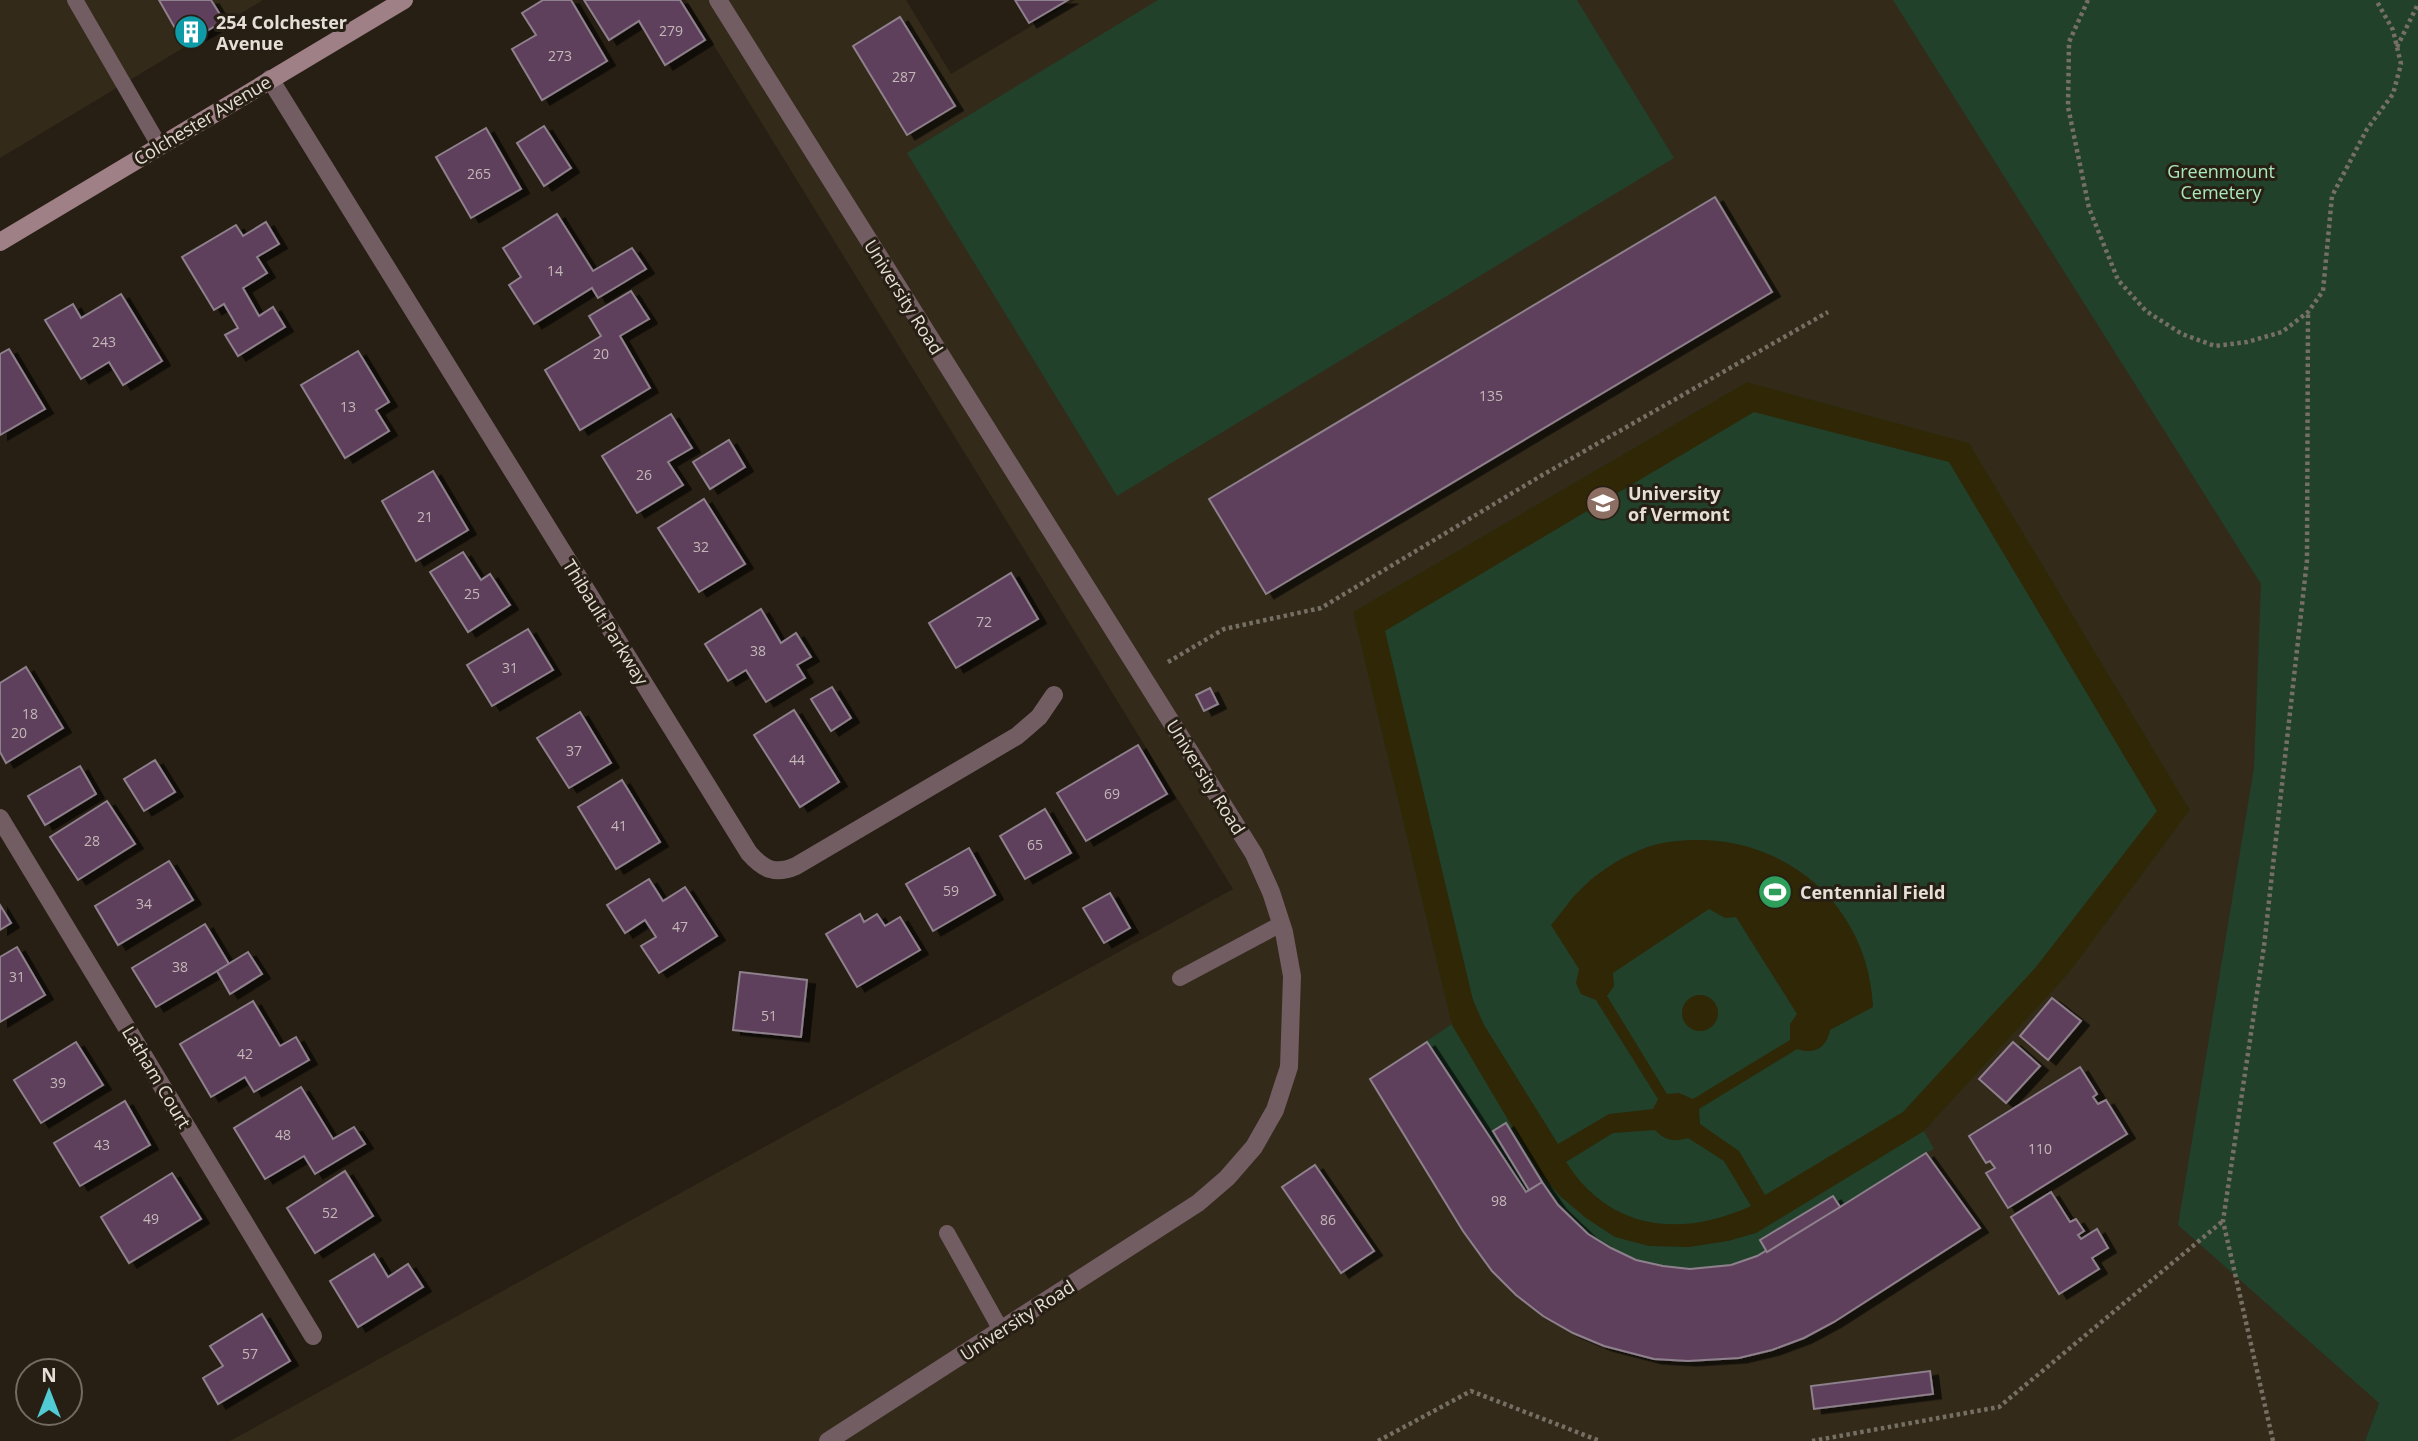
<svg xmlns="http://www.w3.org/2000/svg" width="2418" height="1441" font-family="'Open Sans',sans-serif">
<defs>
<filter id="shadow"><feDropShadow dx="8" dy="4.5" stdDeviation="0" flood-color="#0009"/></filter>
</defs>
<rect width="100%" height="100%" fill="#271f13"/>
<g fill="#332a1a">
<polygon points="0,0 263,0 0,158"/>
<polygon points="686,0 906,0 951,74 1075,0 1894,0 2418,832 2379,1403 2365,1441 230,1441 1233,889"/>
</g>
<g fill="#21412b">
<polygon points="1158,0 1577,0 1674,158 1117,496 907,153"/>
<polygon points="1893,0 2418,0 2418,1441 2365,1441 2379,1403 2178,1225 2254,768 2261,584"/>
<polygon points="1747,382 1969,443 2190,810 2068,974 1924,1131 1934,1149 1926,1153 1834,1322 1788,1344 1739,1358 1705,1361 1654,1359 1620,1351 1573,1333 1543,1316 1504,1283 1471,1244 1370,1079 1452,1024 1353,612"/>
</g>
<g fill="#2f2706" fill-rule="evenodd">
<path d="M1747 382 1969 443 2190 810 2068 974 1924 1131 1756 1233 1728 1241 1689 1247 1649 1246 1615 1237 1586 1218 1560 1196 1540 1174 1452 1025 1353 612ZM1754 412 1949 462 2157 811 2036 967 1903 1112 1765 1195 1739 1151 1700 1124 1699 1109 1797 1049C1814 1055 1827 1048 1830 1030L1873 1007C1869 911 1793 840 1698 840 1679 840 1658 842 1640 850 1618 859 1595 874 1578 892 1568 902 1561 914 1551 925L1579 969 1576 983 1581 994 1596 1000 1658 1099 1653 1109 1609 1114 1558 1144 1484 1025 1473 1000 1385 631ZM1709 909 1725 918 1736 917 1797 1014 1790 1024V1040L1693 1099 1679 1093 1667 1094 1607 996 1614 986 1613 973ZM1655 1130C1665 1141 1675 1142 1688 1138L1724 1161 1751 1206C1681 1238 1610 1231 1566 1162L1613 1133Z"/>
<circle cx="1700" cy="1013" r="18"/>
</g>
<g fill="#5f415c" stroke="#8e808c" stroke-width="2" filter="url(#shadow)">
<polygon points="159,0 211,0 224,21 184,44"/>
<polygon points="543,0 571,0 607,61 542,100 512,49 536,35 522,13"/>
<polygon points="584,0 680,0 705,40 665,65 639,21 609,40"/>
<polygon points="1015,0 1068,0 1029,23"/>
<polygon points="900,17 955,106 907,135 853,46"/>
<polygon points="544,126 571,168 544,186 517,143"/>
<polygon points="486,128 521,189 471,218 436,157"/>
<polygon points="1715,197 1772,292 1266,594 1209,499"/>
<polygon points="557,214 593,271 632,248 646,269 598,298 592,288 534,324 509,285 521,277 503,248"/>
<polygon points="266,222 279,244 257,257 267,273 243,288 259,316 273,307 285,327 238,356 225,335 238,328 224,304 214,310 182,257 236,225 243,236"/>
<polygon points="631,291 649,319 620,336 650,388 580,430 545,370 601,336 589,316"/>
<polygon points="121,294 162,361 123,385 109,362 81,379 45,320 73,304 81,318"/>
<polygon points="9,349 45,409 0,435 0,354"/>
<polygon points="358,351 389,402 376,410 389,431 345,458 301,385"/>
<polygon points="671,414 692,448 668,462 683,485 637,513 602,456"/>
<polygon points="729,440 745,467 710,489 693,462"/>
<polygon points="433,471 468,530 416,561 382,501"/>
<polygon points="704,499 745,564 699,592 658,528"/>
<polygon points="463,552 481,580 490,574 510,605 468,632 430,572"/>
<polygon points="1011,573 1038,619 956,668 929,623"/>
<polygon points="761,609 781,643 796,633 811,657 797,665 805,678 766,702 746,670 728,681 705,644"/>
<polygon points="528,629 553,670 492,706 467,665"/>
<polygon points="26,667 63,728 6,763 0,752 0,683"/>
<polygon points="832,687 851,718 831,731 811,699"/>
<polygon points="1210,688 1218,704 1204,711 1196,695"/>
<polygon points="794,710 839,782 800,807 754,735"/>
<polygon points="580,712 611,763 569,788 537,738"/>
<polygon points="1138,745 1167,794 1086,841 1057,793"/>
<polygon points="155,760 175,792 144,811 124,779"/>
<polygon points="80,766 96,794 45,825 28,796"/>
<polygon points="622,780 660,842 616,869 578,807"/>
<polygon points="107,801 135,844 78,880 50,837"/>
<polygon points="1045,809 1071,853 1025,879 1000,836"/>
<polygon points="969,848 995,895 933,931 906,884"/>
<polygon points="169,861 193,900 118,945 95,906"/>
<polygon points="649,879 663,901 685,887 717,936 659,973 641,946 656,937 645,920 625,933 607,905"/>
<polygon points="1110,893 1130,928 1104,943 1083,908"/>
<polygon points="0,905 11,923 0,930"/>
<polygon points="860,914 864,922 877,914 885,926 900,917 920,950 857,987 826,934"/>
<polygon points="205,924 229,964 156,1007 132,968"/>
<polygon points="17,947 45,995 0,1022 0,957"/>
<polygon points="248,952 262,974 230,994 217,971"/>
<polygon points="740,972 807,980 801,1037 733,1030"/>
<polygon points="2052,998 2081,1021 2048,1060 2020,1036"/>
<polygon points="253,1001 280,1046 296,1037 309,1060 254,1092 245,1077 211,1097 180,1044"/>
<polygon points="76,1042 103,1085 41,1123 14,1080"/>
<polygon points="1427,1042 1526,1192 1542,1182 1558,1205 1588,1234 1611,1248 1636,1260 1663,1266 1690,1269 1731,1265 1757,1256 1840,1207 1926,1153 1980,1228 1834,1322 1804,1338 1772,1350 1739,1358 1688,1361 1654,1359 1604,1346 1573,1333 1543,1316 1516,1295 1492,1271 1463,1231 1370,1079"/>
<polygon points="2013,1042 2040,1066 2006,1103 1979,1079"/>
<polygon points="2080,1067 2097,1094 2093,1097 2098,1104 2106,1100 2127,1134 2008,1208 1986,1173 1995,1168 1990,1161 1986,1163 1969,1136"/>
<polygon points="301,1087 333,1139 354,1127 365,1144 315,1174 304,1156 265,1179 234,1128"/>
<polygon points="125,1101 150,1145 80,1186 54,1143"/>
<polygon points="1506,1123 1542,1182 1529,1190 1493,1131"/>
<polygon points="1315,1165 1374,1251 1341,1273 1282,1187"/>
<polygon points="345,1171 373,1216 315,1253 287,1208"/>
<polygon points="172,1173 201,1219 129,1263 101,1217"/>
<polygon points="2051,1192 2070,1222 2076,1219 2084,1231 2078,1235 2081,1239 2097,1229 2108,1248 2092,1258 2099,1269 2059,1294 2011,1217"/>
<polygon points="1833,1196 1840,1207 1767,1252 1760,1240"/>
<polygon points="374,1254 388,1277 408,1264 423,1287 358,1327 330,1281"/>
<polygon points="262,1314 290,1361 218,1404 203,1378 223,1366 210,1346"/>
<polygon points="1930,1371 1933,1394 1814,1409 1811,1386"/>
</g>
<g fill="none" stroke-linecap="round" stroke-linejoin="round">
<g stroke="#766f64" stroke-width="4.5" stroke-dasharray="3.5 3.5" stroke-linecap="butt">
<polyline points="2088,0 2069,42 2068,107 2089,208 2118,280 2146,311 2182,334 2215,346 2247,342 2282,332 2308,312 2323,291 2332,196 2367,129 2393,94 2401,64 2393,30 2376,0"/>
<polyline points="2397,47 2418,4"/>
<polyline points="1168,662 1224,629 1321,608 1539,477 1828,312"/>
<polyline points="1378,1441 1471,1391 1600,1441"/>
<polyline points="1812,1441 1999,1407 2223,1221"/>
<polyline points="2273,1441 2223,1221 2264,946 2307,560 2308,312"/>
</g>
<g stroke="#715d62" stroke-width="16">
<polyline points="75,0 159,145"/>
<polyline points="1180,978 1281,924"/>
<polyline points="947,1233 1001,1330"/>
</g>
<g stroke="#715d62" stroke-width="18">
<polyline points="718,0 1254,854 1271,892 1284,932 1292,976 1289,1067 1275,1110 1254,1147 1227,1178 1198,1203 828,1441"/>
<path d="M270 79 749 853C764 870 776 875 796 866L1017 736 1039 717 1054 695"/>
<polyline points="0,818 313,1336"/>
</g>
<polyline stroke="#9f8087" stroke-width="18" points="0,242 404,0"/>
</g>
<defs>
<g id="building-disc" transform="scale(1.75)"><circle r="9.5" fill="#0f9aa8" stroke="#271f13"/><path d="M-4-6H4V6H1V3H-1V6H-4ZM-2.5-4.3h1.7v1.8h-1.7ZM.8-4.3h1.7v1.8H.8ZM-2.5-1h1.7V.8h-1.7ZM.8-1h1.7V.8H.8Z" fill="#fff"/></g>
<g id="university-disc" transform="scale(1.75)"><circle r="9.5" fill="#8d6e63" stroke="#271f13"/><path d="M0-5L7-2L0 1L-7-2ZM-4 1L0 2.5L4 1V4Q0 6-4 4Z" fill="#fff"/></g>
<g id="stadium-disc" transform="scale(1.75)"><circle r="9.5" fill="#2e9e5b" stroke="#271f13"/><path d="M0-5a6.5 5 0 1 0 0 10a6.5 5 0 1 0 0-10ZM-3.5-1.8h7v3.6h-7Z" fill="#fff"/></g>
</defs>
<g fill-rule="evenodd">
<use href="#building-disc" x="191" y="32"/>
<use href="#university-disc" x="1603" y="503"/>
<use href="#stadium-disc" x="1775" y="892"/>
</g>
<g text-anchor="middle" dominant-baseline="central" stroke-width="6" stroke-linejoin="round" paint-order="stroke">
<g font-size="14" fill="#c4b8b8">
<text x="671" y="30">279</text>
<text x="560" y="55">273</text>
<text x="904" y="76">287</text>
<text x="479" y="173">265</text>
<text x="555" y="270">14</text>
<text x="104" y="341">243</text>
<text x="601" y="353">20</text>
<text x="1491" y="395">135</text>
<text x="348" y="406">13</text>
<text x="644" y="474">26</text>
<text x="425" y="516">21</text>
<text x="701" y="546">32</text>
<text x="472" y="593">25</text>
<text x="984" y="621">72</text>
<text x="758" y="650">38</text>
<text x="510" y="667">31</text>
<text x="30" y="713">18</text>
<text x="19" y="732">20</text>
<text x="574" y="750">37</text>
<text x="797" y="759">44</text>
<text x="1112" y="793">69</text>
<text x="619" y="825">41</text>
<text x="92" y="840">28</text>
<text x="1035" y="844">65</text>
<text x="951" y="890">59</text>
<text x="144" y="903">34</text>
<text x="680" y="926">47</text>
<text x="180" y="966">38</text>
<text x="17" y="976">31</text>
<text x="769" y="1015">51</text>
<text x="245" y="1053">42</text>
<text x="58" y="1082">39</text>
<text x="283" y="1134">48</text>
<text x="102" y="1144">43</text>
<text x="2040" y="1148">110</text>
<text x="1499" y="1200">98</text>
<text x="330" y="1212">52</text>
<text x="151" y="1218">49</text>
<text x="1328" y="1219">86</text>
<text x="250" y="1353">57</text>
</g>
<g font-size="18" font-weight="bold" fill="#e5dfd7" stroke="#271f13" text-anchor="start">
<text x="216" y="22">254 Colchester<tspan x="216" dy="21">Avenue</tspan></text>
<text x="1628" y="493">University<tspan x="1628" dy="21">of Vermont</tspan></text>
<text x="1800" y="892">Centennial Field</text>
</g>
<g font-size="18" fill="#e5dfd7" stroke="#271f13">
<text transform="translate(202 120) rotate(-31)">Colchester Avenue</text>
<text transform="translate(904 297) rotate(58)">University Road</text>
<text transform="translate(606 622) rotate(58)">Thibault Parkway</text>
<text transform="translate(1206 777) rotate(58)">University Road</text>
<text transform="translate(157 1077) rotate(59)">Latham Court</text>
<text transform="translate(1017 1320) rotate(-33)">University Road</text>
</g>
<g font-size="18" fill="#aae7ba" stroke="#271f13">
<text x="2221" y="171">Greenmount<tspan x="2221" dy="21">Cemetery</tspan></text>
</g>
</g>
<g transform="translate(49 1392)"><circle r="33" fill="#271f13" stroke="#736c61" stroke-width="2"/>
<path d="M0-5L12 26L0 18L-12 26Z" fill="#51ccd4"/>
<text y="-10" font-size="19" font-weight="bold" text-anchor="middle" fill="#e5dfd7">N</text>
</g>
</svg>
